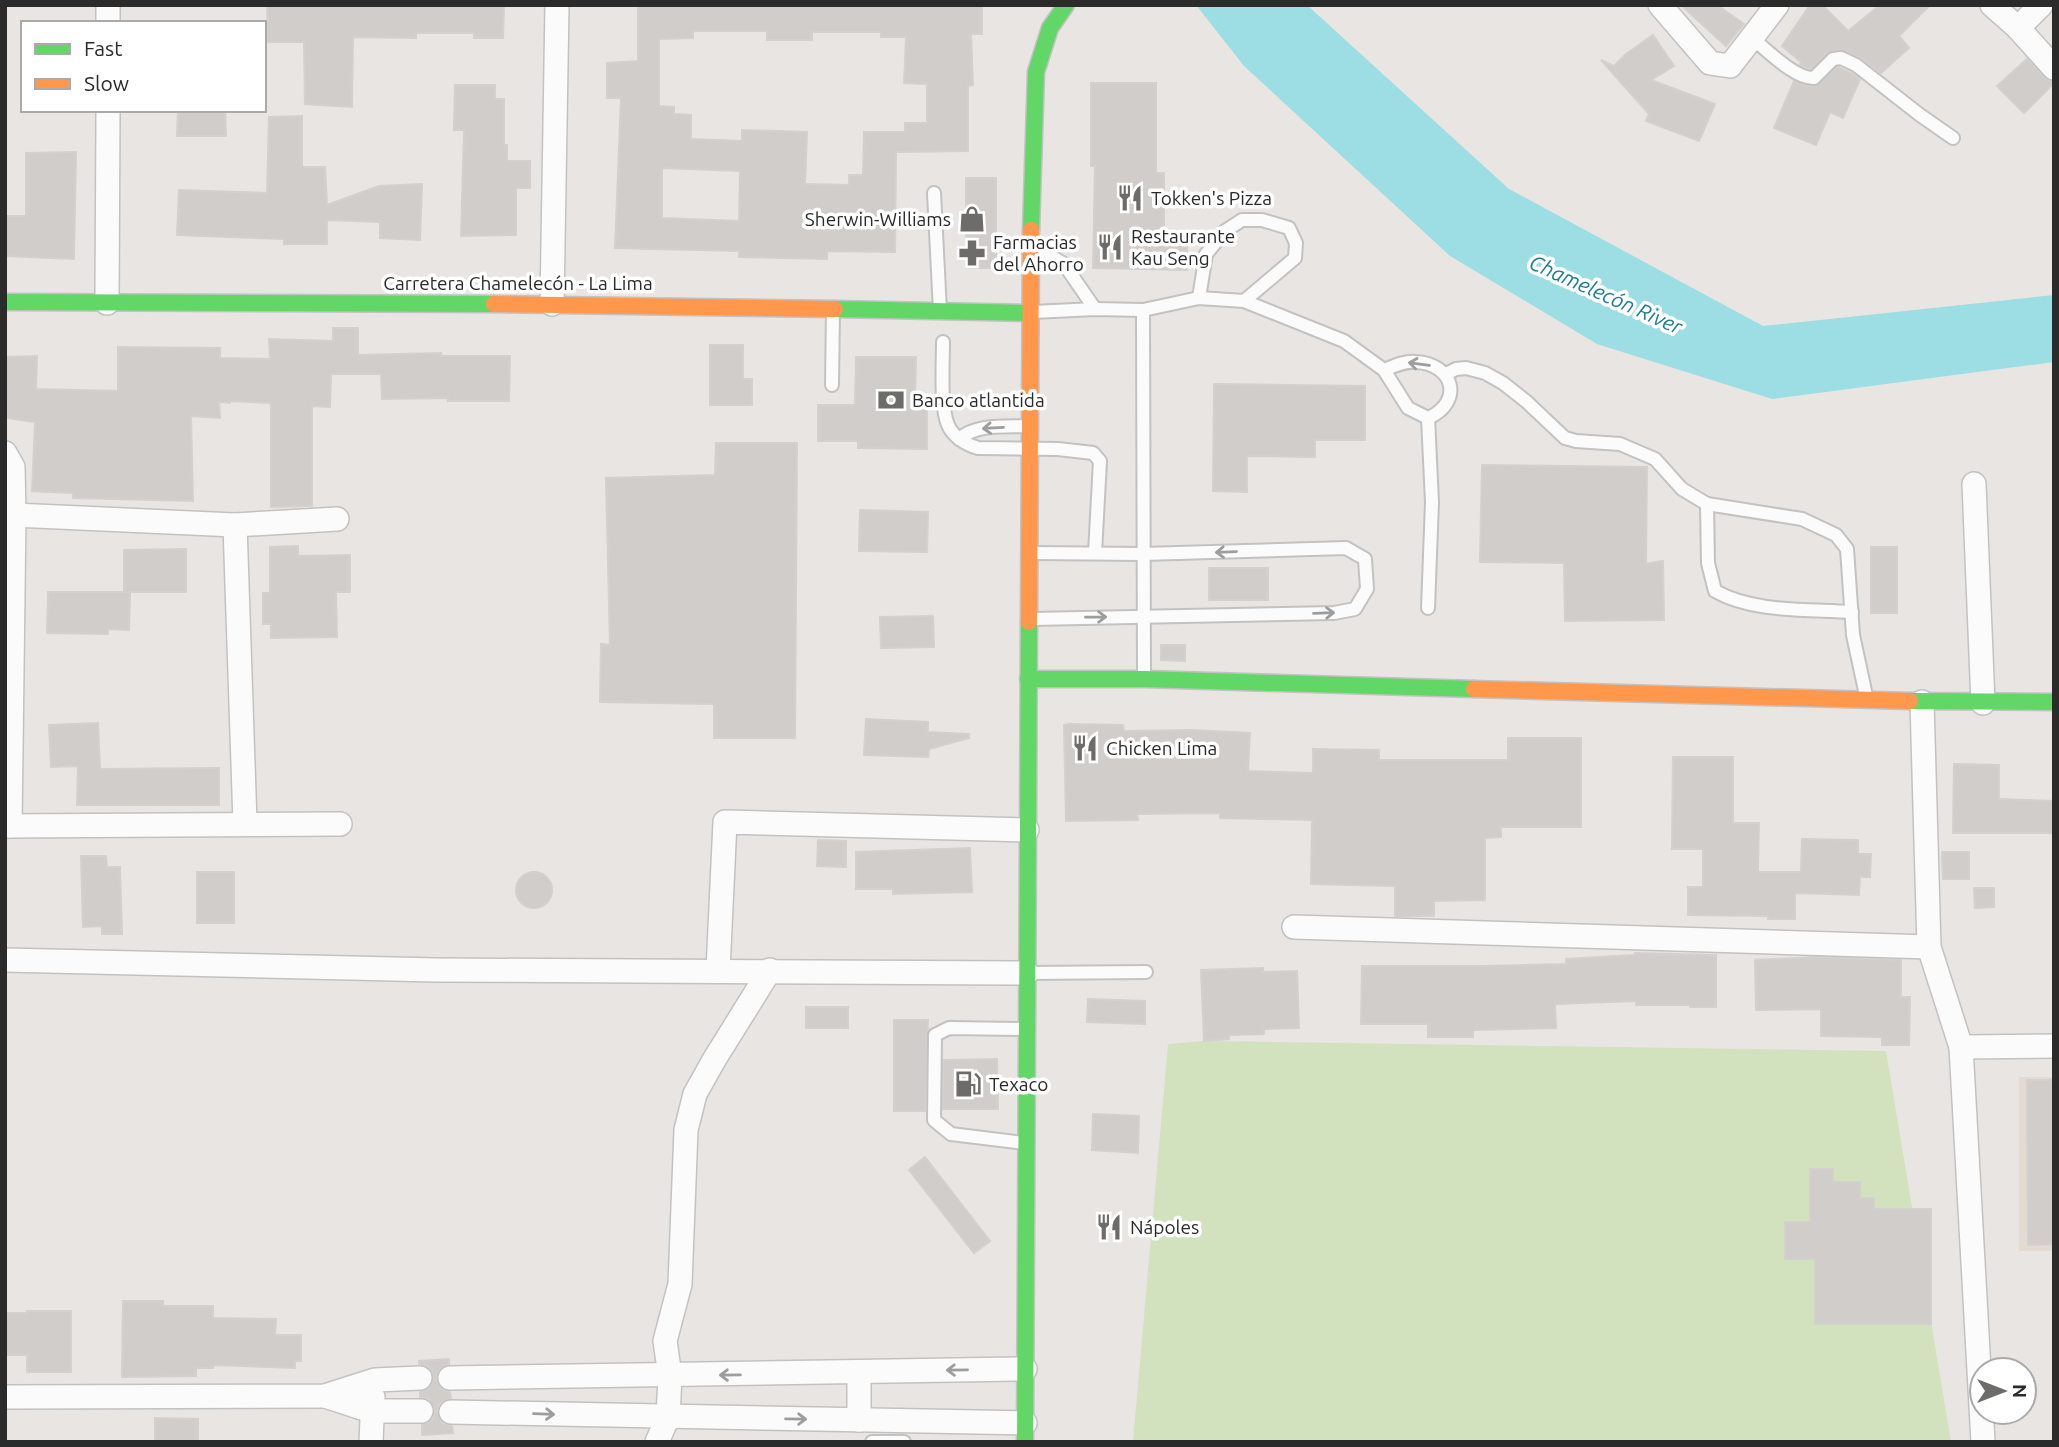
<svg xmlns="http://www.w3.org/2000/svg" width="2059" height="1447" font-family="Ubuntu,sans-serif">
<rect width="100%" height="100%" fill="#e9e5e2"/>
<rect fill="#e3dad1" x="2019" y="1077" width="35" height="174"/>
<polygon fill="#d2e1be" points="1204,1041 1886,1051 1951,1442 1133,1442 1168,1044"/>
<polygon fill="#9cdee4" points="1196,5 1307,5 1509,189 1763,326 2054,295 2054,362 1772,399 1597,344 1450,256 1244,66"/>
<g fill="#d0cdcb" stroke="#d4d0ce" stroke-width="2" fill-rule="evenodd">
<polygon points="267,5 504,5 503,38 474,38 474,33 416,33 416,38 353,37 352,107 305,104 304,42 268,42"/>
<path d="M638 5H982V34H971L973 85 968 86V151L896 152 895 252 827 251V259L739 257V251L615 248 621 98H607V63L638 61ZM693 31H767V40H812V32H881V37H906L904 83 927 84V123H905V132H864L863 175H849V185L805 184 807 132 742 130V141L691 139V115L674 114V107L659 106V39L693 38ZM662 168 740 171 739 221 662 218Z"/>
<polygon points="1681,5 1717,5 1744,24 1726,46"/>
<polygon points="1810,5 1822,5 1848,31 1880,5 1930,5 1899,36 1909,48 1881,73 1860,57 1841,49 1828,52 1811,69 1800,65 1801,62 1782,46"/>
<polygon points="1653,35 1674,66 1651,80 1715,104 1699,141 1646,121 1649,114 1601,60 1614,66 1626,54"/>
<polygon points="2027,59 2044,77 2054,83 2024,113 1997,86"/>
<polygon points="1837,67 1851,73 1860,79 1843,118 1830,112 1816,145 1774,128 1794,81 1805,86 1816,86"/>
<polygon points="1091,83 1156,83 1156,173 1164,173 1164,243 1187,243 1187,270 1093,268 1095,166 1091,166"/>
<polygon points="455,85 495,85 495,99 504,99 504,145 507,145 507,161 530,161 530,188 516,188 516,235 461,236 464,130 454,130"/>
<polygon points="178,110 225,110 226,136 177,136"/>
<polygon points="302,116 302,167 325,167 327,205 379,186 422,184 420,240 380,238 380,222 327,220 327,244 284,244 284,239 177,235 179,190 267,193 269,117"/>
<polygon points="76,152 74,259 5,256 5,216 26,216 26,153"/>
<rect x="966" y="178" width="30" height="90"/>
<polygon points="333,328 358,328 358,355 441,353 441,356 510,356 509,401 448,401 448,398 382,399 381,374 331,374 330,407 312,406 312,506 271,507 271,403 230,401 230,403 219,402 220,418 191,416 193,501 73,498 73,493 32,491 35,422 7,418 5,357 37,356 36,389 118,391 118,347 220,348 220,358 270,359 269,339 333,341"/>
<polygon points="710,345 743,345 743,379 752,379 752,405 710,405"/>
<polygon points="856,357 916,357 915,395 927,395 927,449 858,448 858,441 818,441 818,405 855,405"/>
<polygon points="1214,384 1365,386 1365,440 1315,440 1315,457 1247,456 1247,492 1213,491"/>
<polygon points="716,443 797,443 795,738 714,738 714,704 600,702 601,644 610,645 606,478 715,475"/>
<polygon points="1482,465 1647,467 1646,564 1663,561 1664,620 1565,621 1564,563 1480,562"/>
<polygon points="860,510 928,512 927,552 859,551"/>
<polygon points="298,546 298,556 350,555 350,592 336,592 337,637 271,638 271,624 263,624 263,593 270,593 270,547"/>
<rect x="1871" y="547" width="26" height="66"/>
<polygon points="186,549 186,592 124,592 124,550"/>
<rect x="1209" y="568" width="59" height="32"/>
<polygon points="48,592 130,592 129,630 108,629 108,634 47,633"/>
<polygon points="933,616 934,647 881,648 880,617"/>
<polygon points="1161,645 1185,645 1185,661 1161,660"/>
<polygon points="866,719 928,722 928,732 969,734 969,738 929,749 928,757 864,755"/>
<polygon points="98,723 100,769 219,768 219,805 77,805 78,766 51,767 49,725"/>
<polygon points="1070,724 1123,725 1124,731 1191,730 1250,733 1248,771 1313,773 1313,749 1379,750 1379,760 1508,760 1508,738 1581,738 1581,827 1501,827 1501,837 1485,838 1485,900 1434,901 1434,916 1395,916 1395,886 1311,884 1312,820 1220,818 1220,813 1137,814 1138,820 1066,821 1064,725"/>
<polygon points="1673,757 1733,757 1733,823 1759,823 1758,872 1801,872 1802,839 1858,840 1858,854 1871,854 1870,877 1860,877 1859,895 1795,893 1795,919 1768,919 1768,916 1688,915 1688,887 1703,887 1703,849 1672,849"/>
<polygon points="1954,764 1999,765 1999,799 2054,801 2054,833 1953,833"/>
<polygon points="818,840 846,841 846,867 817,866"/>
<polygon points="970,848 972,892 893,894 893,889 856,889 856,852"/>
<polygon points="1942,852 1969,852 1969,879 1943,879"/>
<polygon points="81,856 106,856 107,867 120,867 122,934 102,934 102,926 83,927"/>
<circle cx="534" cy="890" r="18"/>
<rect x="197" y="872" width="37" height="51"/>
<polygon points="1974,888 1994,888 1994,907 1975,908"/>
<polygon points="1635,953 1716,955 1716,1007 1690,1007 1690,1005 1636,1005 1636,1001 1555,1004 1556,1028 1473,1030 1473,1037 1428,1037 1428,1024 1361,1024 1362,966 1481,966 1566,964 1566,959 1635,955"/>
<polygon points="1817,957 1901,960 1901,997 1910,997 1909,1045 1882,1045 1882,1037 1821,1036 1821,1009 1756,1010 1755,960"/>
<polygon points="1263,968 1263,972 1297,971 1299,1028 1264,1029 1264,1034 1229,1035 1229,1039 1204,1041 1201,970"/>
<polygon points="1088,999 1145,1001 1145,1024 1087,1022"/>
<rect x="806" y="1007" width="42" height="21"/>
<polygon points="894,1020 928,1020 925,1111 894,1111"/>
<polygon points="997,1059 998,1109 943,1109 943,1060"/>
<polygon points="2027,1080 2054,1080 2054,1244 2028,1245"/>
<polygon points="1093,1114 1139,1116 1138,1153 1092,1150"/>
<polygon points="925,1157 990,1241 974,1253 909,1170"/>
<polygon points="1810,1169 1833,1169 1833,1182 1860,1182 1860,1198 1874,1198 1874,1209 1931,1209 1931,1324 1815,1324 1815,1259 1785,1259 1785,1222 1810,1222"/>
<polygon points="123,1301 163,1301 163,1306 213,1306 213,1318 276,1319 275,1335 301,1335 301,1361 295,1361 295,1368 213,1365 213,1368 196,1368 196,1376 122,1377"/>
<polygon points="27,1311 71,1311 71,1372 27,1372 27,1355 5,1355 5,1313 27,1313"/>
<polygon points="449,1359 449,1364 438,1371 436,1379 443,1390 450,1392 451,1398 439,1404 437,1412 443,1424 452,1426 453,1433 422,1435 422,1425 433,1419 435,1410 429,1399 420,1397 420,1392 428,1389 434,1378 431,1370 426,1365 419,1364 419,1361"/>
<polygon points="155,1418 198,1419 198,1442 155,1442"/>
</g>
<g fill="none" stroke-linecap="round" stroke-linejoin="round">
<g stroke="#c3c2c2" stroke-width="16">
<g id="lane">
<path d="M1752 38C1767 50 1795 79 1814 78L1833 59 1841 58 1856 65 1920 115 1953 138"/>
<polyline points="934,193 940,311"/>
<polyline points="1034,246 1064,264 1095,309"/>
<polyline points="1199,298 1206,254 1225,231 1242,220 1262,220 1289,228 1296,243 1295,258 1244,301"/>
<polyline points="1143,310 1144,679"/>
<path d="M1033 312 1095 309 1143 310 1199 298 1244 301 1344 341 1384 370 1408 408 1428 418C1464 402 1454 364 1416 362 1404 361 1394 366 1384 370"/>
<path d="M943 342C943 364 940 406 948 425 953 437 967 445 978 448L1058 449 1093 453 1100 461 1095 553"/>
<polyline points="1446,374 1456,369 1466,368 1485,373 1503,383 1527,402 1565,438 1576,441 1620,444 1655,459 1682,489 1707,504 1802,519 1836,535 1847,549 1853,635 1867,700"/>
<polyline points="832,385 833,309"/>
<polyline points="1428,418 1432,502 1428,608"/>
<path d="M959 439C977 423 1006 427 1029 426"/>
<path d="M1707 504 1708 563 1715 591C1754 613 1808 609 1852 612"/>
<polyline points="1032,619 1334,613 1355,609 1367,589 1365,559 1346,548 1143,554 1032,553"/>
<polyline points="1028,973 1146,972"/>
<polyline points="1024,1143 951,1134 934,1120 935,1035 949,1028 1026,1029"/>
<polyline points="872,1442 904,1442"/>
</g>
</g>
<g stroke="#c3c2c2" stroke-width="26">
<g id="street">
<polyline points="1660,5 1710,63 1730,66 1777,5"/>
<polyline points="1992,5 2018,28 2054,68"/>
<polyline points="108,23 108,5"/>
<polyline points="2018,28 2041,5"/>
<polyline points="107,303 108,110"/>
<polyline points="552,304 557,5"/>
<polyline points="5,453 13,467 14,515 10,826"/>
<polyline points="1974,484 1983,703"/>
<polyline points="14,515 235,525 337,519"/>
<polyline points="235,525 245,823"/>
<polyline points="1922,702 1929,947 1961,1047 1983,1442"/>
<polyline points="5,826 340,824"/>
<polyline points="1294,927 1929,947"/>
<polyline points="5,960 436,970 1027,973"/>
<polyline points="718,970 725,822 1027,830"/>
<polyline points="1961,1047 2054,1046"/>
<polyline points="859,1372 859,1420"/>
<polyline points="450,1378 1025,1369"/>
<polyline points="325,1396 371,1411 421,1411"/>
<polyline points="5,1397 325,1396 375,1380 420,1378"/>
<polyline points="451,1412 1025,1423"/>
<polyline points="371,1442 373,1397"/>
<polyline points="657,1442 668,1417 670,1376 665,1341 680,1284 686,1130 695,1094 714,1060 770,970"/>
</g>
</g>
<g stroke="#c3c2c2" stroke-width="19">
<g id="fast">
<polyline points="1031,230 1036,72 1050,28 1066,5"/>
<polyline points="5,302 494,304"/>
<polyline points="835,309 1030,313"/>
<polyline points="1028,679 1144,679 1474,689"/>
<polyline points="1910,701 2054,702"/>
<polyline points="1025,1442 1029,622"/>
</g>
</g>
<g stroke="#c3c2c2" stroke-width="19">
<g id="slow">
<polyline points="494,304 835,309"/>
<polyline points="1029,622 1031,230"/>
<polyline points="1474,689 1910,701"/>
</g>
</g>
<use href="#lane" stroke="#fcfbfb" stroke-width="12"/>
<use href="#street" stroke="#fcfbfb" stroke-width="23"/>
<use href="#fast" stroke="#63d668" stroke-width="16"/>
<use href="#slow" stroke="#ff974d" stroke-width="16"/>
</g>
<defs><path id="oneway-shaft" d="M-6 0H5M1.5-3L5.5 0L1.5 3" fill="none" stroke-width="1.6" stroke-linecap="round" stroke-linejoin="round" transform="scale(1.75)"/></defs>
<g stroke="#9e9d9d">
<use href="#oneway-shaft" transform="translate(1419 364) rotate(-173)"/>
<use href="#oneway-shaft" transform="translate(993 428) rotate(177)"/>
<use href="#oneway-shaft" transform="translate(1226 552) rotate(178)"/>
<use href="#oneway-shaft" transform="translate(1324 613) rotate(-2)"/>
<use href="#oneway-shaft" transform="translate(1096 617) rotate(-1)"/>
<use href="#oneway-shaft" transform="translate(957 1370) rotate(179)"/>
<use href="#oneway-shaft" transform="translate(730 1375) rotate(179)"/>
<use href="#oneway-shaft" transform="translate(544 1414) rotate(2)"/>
<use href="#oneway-shaft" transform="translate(796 1419) rotate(1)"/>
</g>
<defs>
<g id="restaurant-bare" transform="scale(2.1)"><path d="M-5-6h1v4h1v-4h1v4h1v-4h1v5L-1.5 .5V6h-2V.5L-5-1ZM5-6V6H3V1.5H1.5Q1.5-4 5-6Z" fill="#6e6c6b" stroke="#fff" stroke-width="2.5" paint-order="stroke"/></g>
<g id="shop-bare" transform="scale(2.1)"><path d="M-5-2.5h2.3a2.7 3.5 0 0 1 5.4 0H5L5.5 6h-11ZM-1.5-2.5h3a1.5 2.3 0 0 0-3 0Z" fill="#6e6c6b" stroke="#fff" stroke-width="2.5" paint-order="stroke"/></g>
<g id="pharmacy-bare" transform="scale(2.1)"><path d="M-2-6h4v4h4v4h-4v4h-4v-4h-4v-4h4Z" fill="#6e6c6b" stroke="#fff" stroke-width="2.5" paint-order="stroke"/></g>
<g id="bank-bare" transform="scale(2.1)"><path d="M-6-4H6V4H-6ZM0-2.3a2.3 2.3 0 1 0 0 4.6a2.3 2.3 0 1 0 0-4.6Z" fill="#6e6c6b" stroke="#fff" stroke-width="2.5" paint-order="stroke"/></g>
<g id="fuel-bare" transform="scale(2.1)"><path d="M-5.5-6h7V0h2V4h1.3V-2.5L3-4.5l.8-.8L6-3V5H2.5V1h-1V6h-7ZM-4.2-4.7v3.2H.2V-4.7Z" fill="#6e6c6b" stroke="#fff" stroke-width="2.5" paint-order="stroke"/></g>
</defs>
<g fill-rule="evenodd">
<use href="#restaurant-bare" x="1130" y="198"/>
<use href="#shop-bare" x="972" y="219"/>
<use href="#restaurant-bare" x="1110" y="247"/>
<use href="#pharmacy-bare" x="972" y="253"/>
<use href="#bank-bare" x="891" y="400"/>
<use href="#restaurant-bare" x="1085" y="748"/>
<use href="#fuel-bare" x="968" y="1084"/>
<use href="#restaurant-bare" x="1109" y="1227"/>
</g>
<g text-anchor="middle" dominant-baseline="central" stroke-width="7" stroke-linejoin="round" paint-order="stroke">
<g font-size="19" fill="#2b2b2b" stroke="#fff" text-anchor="start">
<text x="1151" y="198">Tokken's Pizza</text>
<text x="951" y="219" text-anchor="end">Sherwin-Williams</text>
<text x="1131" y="236">Restaurante<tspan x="1131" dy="22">Kau Seng</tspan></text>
<text x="993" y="242">Farmacias<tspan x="993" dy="22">del Ahorro</tspan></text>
<text x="912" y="400">Banco atlantida</text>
<text x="1106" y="748">Chicken Lima</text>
<text x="989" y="1084">Texaco</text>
<text x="1130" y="1227">Nápoles</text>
</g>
<g font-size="19" fill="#2b2b2b" stroke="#fff">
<text x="518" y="283">Carretera Chamelecón - La Lima</text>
</g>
<g font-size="21" font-style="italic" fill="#197e92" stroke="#fff">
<text transform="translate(1606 294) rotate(24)">Chamelecón River</text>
</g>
</g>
<rect width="2059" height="1447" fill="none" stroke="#2b2b2b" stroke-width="14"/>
<rect x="21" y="21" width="245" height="91" fill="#ffffff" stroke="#aaaaaa" stroke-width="2"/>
<rect x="35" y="44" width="35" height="10" fill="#63d668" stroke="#aaaaaa" stroke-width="2"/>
<text x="84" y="56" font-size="21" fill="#2b2b2b">Fast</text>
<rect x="35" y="79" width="35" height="10" fill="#ff974d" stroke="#aaaaaa" stroke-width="2"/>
<text x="84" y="91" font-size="21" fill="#2b2b2b">Slow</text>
<g transform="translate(2003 1391) rotate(90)"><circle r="33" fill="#ffffff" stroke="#aaaaaa" stroke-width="2"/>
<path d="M0-5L12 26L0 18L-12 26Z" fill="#6e6c6b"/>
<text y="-10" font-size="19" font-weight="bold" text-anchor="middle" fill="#2b2b2b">N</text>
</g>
</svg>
